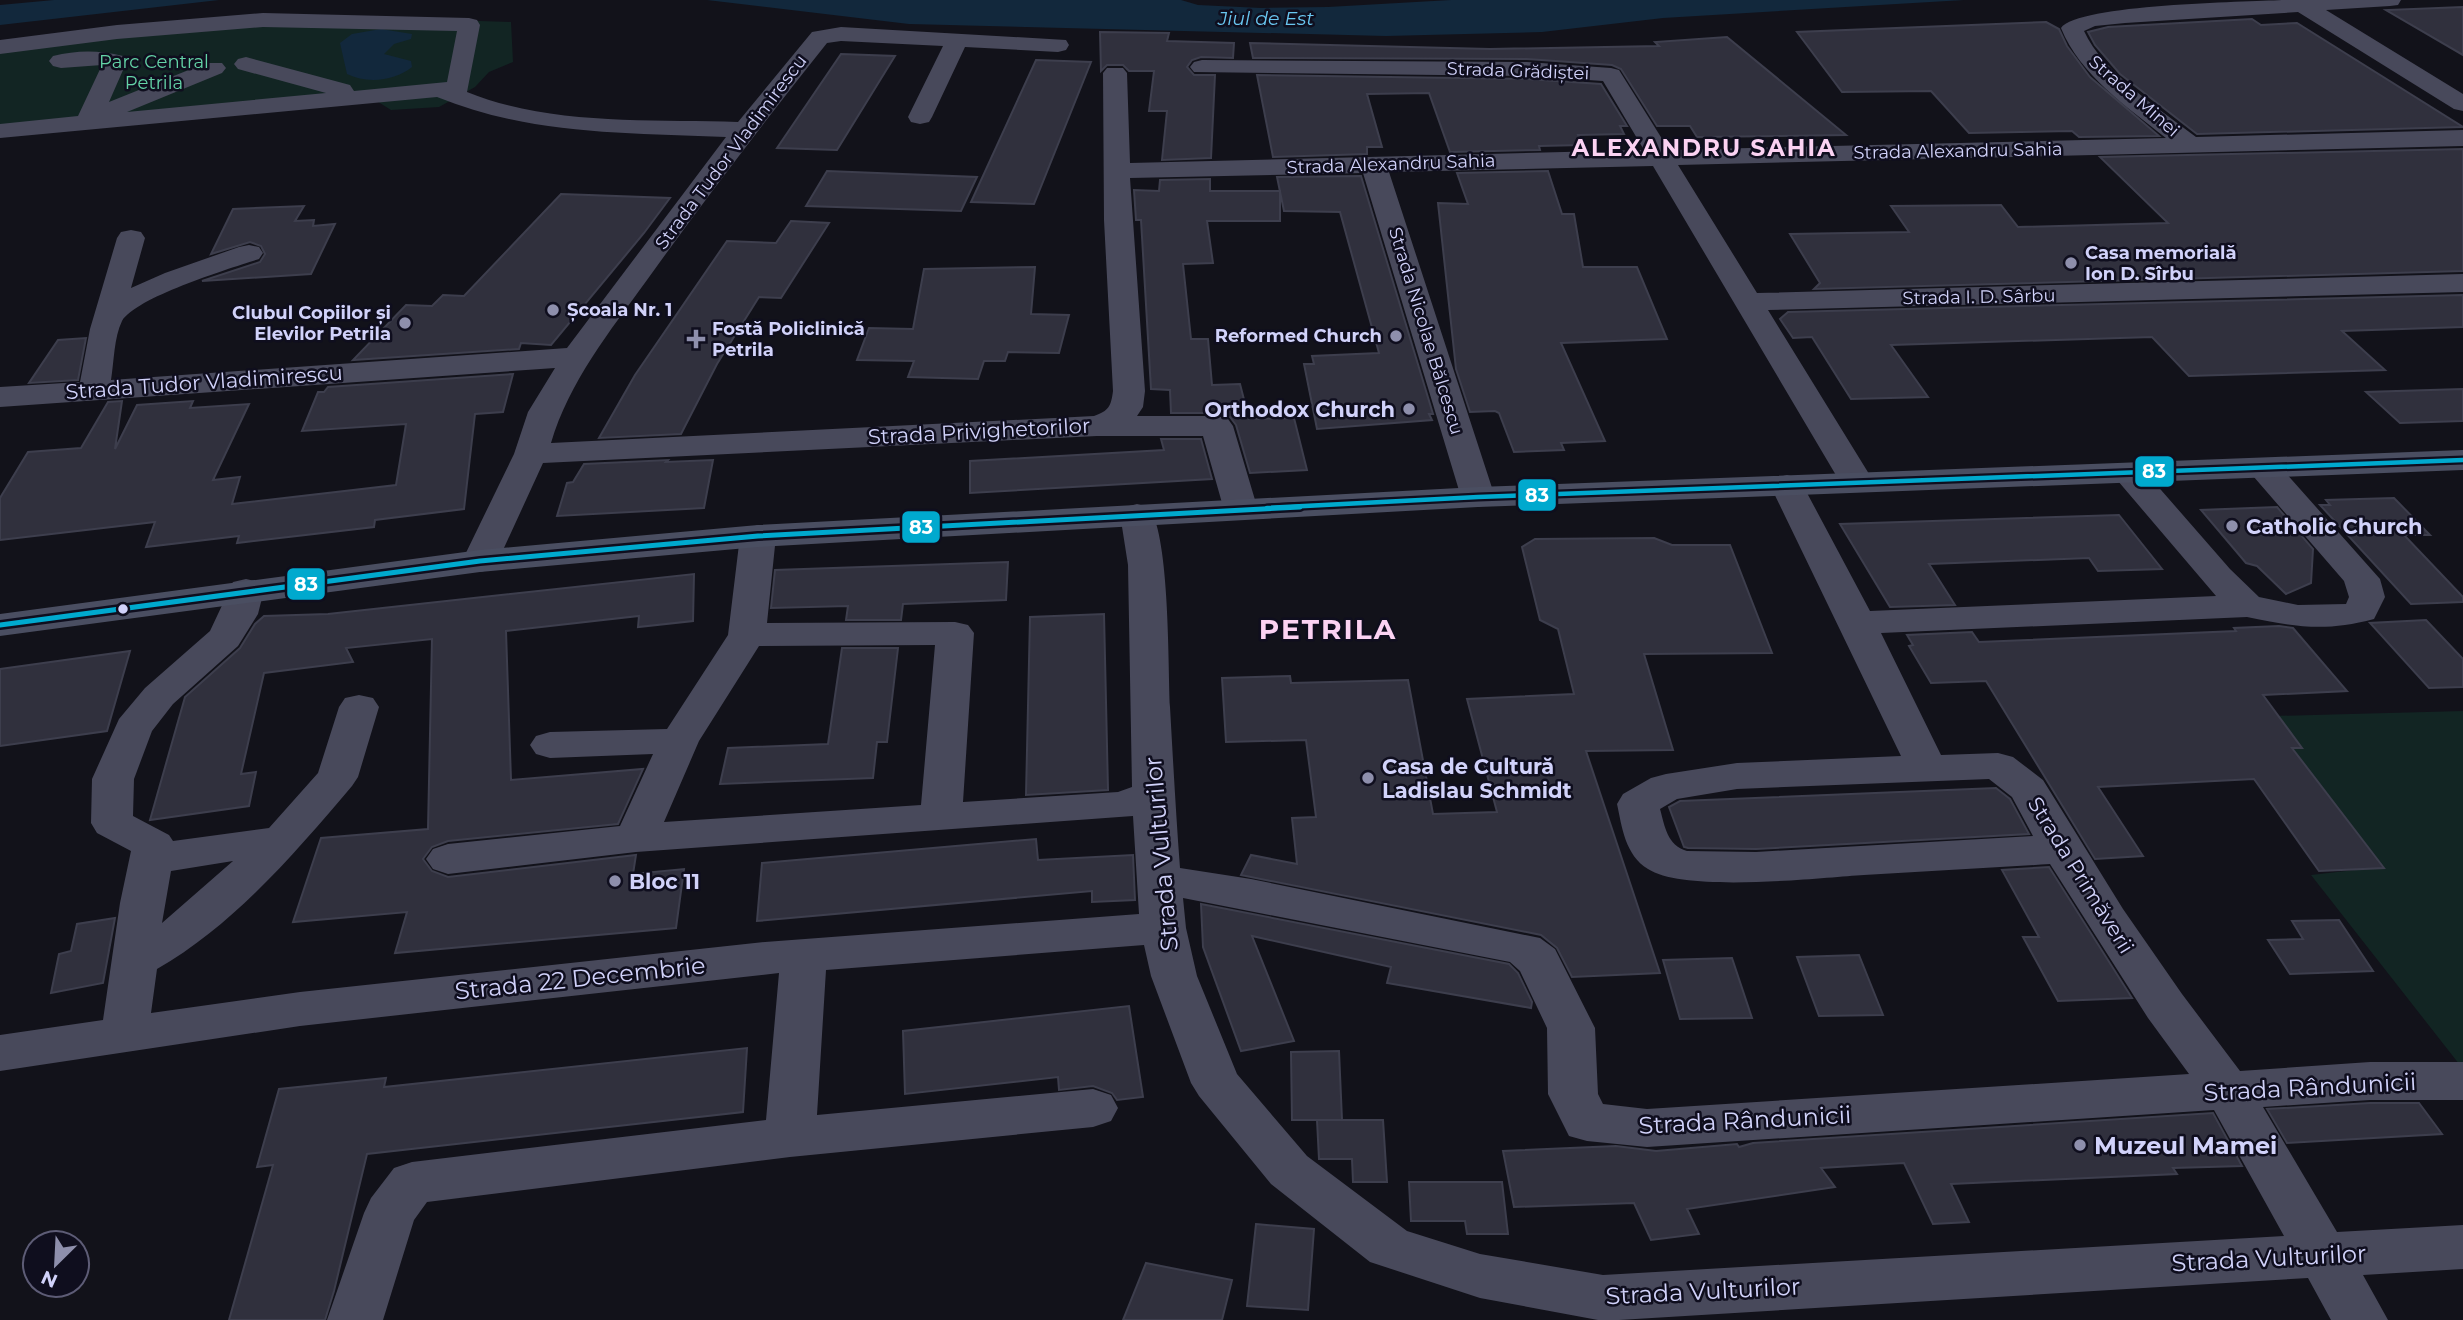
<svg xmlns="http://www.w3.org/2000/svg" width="2463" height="1320" font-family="Montserrat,sans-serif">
<rect width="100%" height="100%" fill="#12121a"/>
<g fill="#122523">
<polygon points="268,14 511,22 513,62 489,72 475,87 439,107 391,110 372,98 0,135 0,44"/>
<polygon points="2463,711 2463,1069 2311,875 2372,868 2272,716"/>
</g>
<g fill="#12283c">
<polygon points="54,0 219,0 0,25 0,5"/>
<polygon points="707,0 1181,0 1198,5 1261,8 1328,7 1451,0 1964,0 1663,18 1542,32 1386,36 909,24"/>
<path d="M381 29 412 34 411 39 394 44 384 54 411 61 412 67C395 81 367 84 347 74L340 43 352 34Z"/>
</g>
<g fill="#30303d" stroke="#3d3e4d" stroke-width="2">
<polygon points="2463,7 2463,55 2386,10"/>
<polygon points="2252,19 2261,25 2297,23 2463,127 2197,134 2120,74 2095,45 2088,32 2108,27"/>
<polygon points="2046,22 2059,29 2067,46 2090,77 2159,136 2079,137 2072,131 1969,133 1931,91 1842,92 1797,32"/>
<polygon points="1100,32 1169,33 1167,41 1234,43 1233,58 1201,57 1192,60 1187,67 1194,75 1215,75 1211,158 1162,160 1167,111 1149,111 1154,71 1129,71 1123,65 1107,65 1101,71"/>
<polygon points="1727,37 1846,135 1697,137 1690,126 1657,126 1621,69 1612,65 1527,59 1253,58 1250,43 1490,49 1659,46 1655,42"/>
<polygon points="841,54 895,56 837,150 777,148"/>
<polygon points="1036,60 1091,62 1034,204 971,202"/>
<polygon points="1257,75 1527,79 1601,84 1627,126 1620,126 1624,134 1578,135 1582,145 1539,146 1540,150 1450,152 1429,93 1367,94 1382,147 1367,147 1367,154 1273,157"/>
<polygon points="2463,149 2463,271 1814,289 1820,283 1790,234 1909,232 1891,206 2001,205 2018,227 2168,223 2100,157"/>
<polygon points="827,171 977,177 961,211 806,206"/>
<polygon points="1548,171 1562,214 1574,214 1583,267 1637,267 1667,339 1561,343 1605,441 1561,443 1564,450 1514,452 1499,413 1495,411 1470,412 1456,369 1438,203 1468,204 1457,173"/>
<polygon points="1361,176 1433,414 1429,414 1432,420 1317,429 1304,364 1314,364 1312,356 1379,353 1340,212 1284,211 1277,177"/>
<polygon points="1210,179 1210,191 1280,191 1280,221 1207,221 1213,263 1183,264 1191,339 1208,339 1212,385 1240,384 1249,419 1294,418 1307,470 1250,473 1236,425 1230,417 1217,413 1171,413 1170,390 1151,389 1141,220 1136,220 1134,190 1159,191 1160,180"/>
<polygon points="561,194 670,198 644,233 551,345 521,343 519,349 353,360 406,305 432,306 443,295 464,296"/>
<polygon points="304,206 295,221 314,220 313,226 335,224 311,274 202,281 260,262 265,254 261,246 250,242 211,254 233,209"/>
<polygon points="791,221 829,223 781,298 759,297 717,364 681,434 599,438 635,375 727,241 776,243"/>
<polygon points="1035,267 1031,314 1069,315 1059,353 1008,352 1005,361 984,361 978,379 908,377 914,361 857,360 869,328 913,329 924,269"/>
<polygon points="2463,295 2463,327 2342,331 2385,370 2189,376 2152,337 1891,345 1928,397 1851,399 1812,337 1793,338 1780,319 1788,312"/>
<polygon points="86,338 78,380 29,383 58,340"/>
<polygon points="513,374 503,412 475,414 464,509 375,520 374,527 237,543 239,536 146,547 155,522 0,540 0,498 28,452 81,448 108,402 122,401 115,449 137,405 193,401 190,408 249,404 213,480 240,477 232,504 396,485 406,424 302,431 318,392 324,392 328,387"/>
<polygon points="2463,389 2463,421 2400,423 2366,392"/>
<polygon points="1161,439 1201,439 1212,479 970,493 970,461 1164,450"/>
<polygon points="668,460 666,462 713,460 704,508 557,516 567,483 573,482 584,464"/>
<polygon points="2394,498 2430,535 2404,535 2463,597 2463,602 2411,604 2320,505 2330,505 2326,500"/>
<polygon points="2277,507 2313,549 2311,583 2286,594 2257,566 2246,563 2201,510"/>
<polygon points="2119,515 2162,569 2098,571 2089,558 1929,564 1955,605 1890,607 1840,524"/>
<polygon points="1654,538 1672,545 1730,545 1772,653 1644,654 1673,750 1586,751 1660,973 1572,977 1557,948 1541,935 1241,875 1251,855 1297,864 1292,818 1316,817 1306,740 1226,742 1222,678 1290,676 1291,683 1408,680 1433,814 1497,812 1467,699 1574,694 1558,629 1540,620 1522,547 1535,539"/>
<polygon points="1008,562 1006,600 903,604 901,620 846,620 848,606 771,608 775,570"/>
<polygon points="694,574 693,621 638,627 639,616 506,631 511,780 643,769 618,824 448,841 432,847 423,859 432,871 448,877 636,855 633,874 684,869 676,928 395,953 407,912 293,922 321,838 428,829 432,639 346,648 353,662 264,673 241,774 256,772 249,806 150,820 185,697 240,648 255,624 264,616 328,614"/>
<polygon points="1104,614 1108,790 1026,795 1030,617"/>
<polygon points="2426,620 2463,659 2463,687 2429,688 2370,623"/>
<polygon points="2279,626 2293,628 2347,691 2263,695 2302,748 2292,748 2384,868 2319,871 2254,779 2098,787 2143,856 2095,859 1986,681 1931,683 1909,646 1913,645 1907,635 1972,632 1979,642 2236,631 2234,628"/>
<polygon points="842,648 898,648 887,742 877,742 873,778 720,784 728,748 828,744"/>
<polygon points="130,651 107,731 0,746 0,669"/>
<polygon points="1996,788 2010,799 2029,834 1756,849 1688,848 1684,847 1669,807 1680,801"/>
<polygon points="1036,839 1038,860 1133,855 1135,900 1092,902 1092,891 757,921 762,863"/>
<polygon points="2049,867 2132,998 2058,1001 2023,937 2039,937 2002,870"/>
<polygon points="1201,904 1509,964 1518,973 1532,1002 1531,1008 1387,983 1391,967 1252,936 1294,1041 1241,1051 1203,947"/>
<polygon points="115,918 103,983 51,993 59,954 71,951 77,924"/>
<polygon points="2339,920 2373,971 2290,974 2268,940 2303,939 2292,921"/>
<polygon points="1859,955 1883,1015 1819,1016 1797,957"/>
<polygon points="1732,958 1752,1018 1680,1019 1663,960"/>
<polygon points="1129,1006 1143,1097 1117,1100 1112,1093 1093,1086 1059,1090 1058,1077 905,1094 903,1031"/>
<polygon points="747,1048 743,1112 367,1154 334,1291 325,1320 229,1320 273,1165 257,1167 279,1089 386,1078 384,1087"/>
<polygon points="1339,1051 1342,1120 1383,1120 1387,1182 1353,1182 1352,1159 1319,1159 1317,1120 1341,1120 1292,1120 1291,1052"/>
<polygon points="2370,1103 2419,1103 2442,1134 2287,1143 2267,1109"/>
<polygon points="2213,1113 2242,1166 2173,1168 2177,1174 1951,1184 1969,1222 1933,1224 1904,1163 1821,1168 1835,1187 1687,1209 1699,1234 1651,1240 1634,1203 1514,1207 1503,1151 1616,1146 1656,1151 1737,1144 1739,1147 1753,1143"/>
<polygon points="1409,1182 1502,1182 1508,1234 1467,1234 1465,1221 1411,1221"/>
<polygon points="1256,1224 1314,1229 1308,1310 1247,1306"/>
<polygon points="1146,1263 1232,1280 1222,1320 1123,1320"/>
</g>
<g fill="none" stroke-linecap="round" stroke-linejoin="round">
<g fill="#48495b" fill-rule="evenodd">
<path d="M2282 0H2401L2398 5 2390 6 2326 10 2463 94V111L2454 109 2298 12 2125 23 2095 26 2084 31C2103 73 2160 109 2196 137L2463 130V146L1678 165 1757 293 2463 274V292L1768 310 1874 482 1869 489 1857 492 1845 489 1840 482 1653 166 1389 172 1495 497 1490 504 1478 507 1466 504 1461 497 1363 173 1130 178 1145 391 1143 407 1137 416H1217L1228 419 1233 426 1258 510 1253 517 1241 520 1229 517 1224 510 1203 436H1097L543 463 498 561 493 569 480 572 467 569 462 561 514 454 528 412 555 368 0 407V387L80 382 90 329 117 238 121 232 131 230 141 232 145 238 131 288 165 273 239 247 249 245 259 247 263 253 259 259C231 268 136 297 122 321 114 337 114 362 111 380L567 348 726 137C628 133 530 135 437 97L0 138V124L78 116 102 65 61 68 53 66 49 61 53 56C77 50 99 50 123 56L127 61 109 102 206 63H222L226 68 222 73 127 112 326 93 238 69 234 64 238 59 246 57 350 85 354 91 447 82 457 31 263 27 117 39 0 54V40L117 25 263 13 469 18 477 20 480 25 467 92C551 126 649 119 738 122L812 32 841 27 1066 40 1069 45 1066 50 1058 52 965 47 932 117 929 122 920 124 911 122 908 117 943 46 841 41 827 43C765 121 705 199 647 280 610 331 569 382 551 443L1094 416C1109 411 1111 406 1113 391L1104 220 1103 73 1107 68H1123L1127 73 1130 163 1644 150 1603 81 1527 76 1194 72 1190 67 1194 62 1202 60 1527 62 1611 68 1619 70 1669 150 2166 138C2127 107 2080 75 2061 28 2078 4 2246 2 2282 0Z"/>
<path d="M2264 459 2276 462 2380 579 2385 597 2374 619C2325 632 2296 627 2247 617L1881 633 1941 755 1998 753 2013 757 2043 780 2123 909 2182 994 2240 1071 2370 1062H2463V1100H2370L2263 1107 2337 1232 2463 1225V1269L2363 1275 2388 1320H2331L2308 1278 1619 1320H1598L1480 1298 1370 1262 1271 1184 1199 1096 1191 1083 1151 976 1144 945 826 970 817 1115 1093 1089 1111 1095 1118 1108 1111 1121 1093 1127 790 1157 427 1202 414 1220 383 1320H327L364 1213 371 1198 394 1168 412 1162 766 1120 779 973 300 1026 0 1071V1035L103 1020 120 903 131 851 97 833 91 823 92 779 119 719 145 688 210 631 233 582 246 579 259 582 264 590 258 614 238 646 173 704 152 731 134 779 133 816 169 835 173 841 269 828 318 773 339 707 345 698 359 695 373 698 379 707 358 777 352 786C295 853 234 925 157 969L151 1013 300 992 765 942 1139 914 1133 816 636 852 448 874 433 869 426 859 433 849 448 844 620 826 653 754 550 758 536 754 530 745 536 736 550 732 667 729 728 635 740 536 746 529 758 525 770 529 776 536 767 623 955 622 968 625 974 633 963 802 1118 792 1132 787 1128 565 1120 514 1125 507 1137 504 1149 507C1170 537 1168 665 1170 707 1173 761 1176 814 1180 868L1251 879 1540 938 1555 949 1595 1028 1598 1094 1603 1104 1647 1109 2189 1074 2148 1018 2050 864C1988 868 1926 871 1864 875 1817 878 1685 893 1648 869 1625 855 1622 827 1617 804L1623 794 1651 778 1666 774 1737 763 1901 756 1770 485 1775 478 1787 475 1799 478 1870 611 2216 596 2112 474 2117 467 2129 464 2141 467 2230 569 2259 597 2298 605 2346 604 2349 597 2344 581 2247 469 2252 462ZM935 645 921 805 664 822 699 741 759 646ZM1989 779 2012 797 2033 836 1756 852 1687 851C1667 845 1665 827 1660 809L1677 799 1737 789ZM233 861 162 923 171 871ZM1183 898 1510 962 1520 971 1547 1028 1548 1094 1569 1136 1587 1141 1647 1147 2214 1110 2284 1236 1603 1275 1480 1254 1407 1231 1307 1156 1237 1074 1197 976 1186 928Z"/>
</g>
<polygon fill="#4a4e61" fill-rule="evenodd" points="2463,450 2463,470 1478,507 758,547 480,572 0,636 0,614 480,550 758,525 1478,487"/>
<g stroke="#0f0e1e" stroke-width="9">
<polyline id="bus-1-far1" points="1267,508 1478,497 2463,460"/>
</g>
<g stroke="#0f0e1e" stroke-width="10">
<polyline id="bus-1" points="0,625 480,561 758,536 1300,507"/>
</g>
<use href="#bus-1-far1" stroke="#00a9ce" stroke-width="4.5"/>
<use href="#bus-1" stroke="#00a9ce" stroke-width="5"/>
</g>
<g fill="#8e8fac" stroke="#0f0e1e" stroke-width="2.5">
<circle cx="2071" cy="263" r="7"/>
<circle cx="553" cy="310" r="7"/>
<circle cx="405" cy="323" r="7"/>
<circle cx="1396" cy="336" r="7"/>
<path d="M692.5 328.5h7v7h7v7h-7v7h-7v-7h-7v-7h7z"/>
<circle cx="1409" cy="409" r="7"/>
<circle cx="2232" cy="526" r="7"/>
<circle cx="1368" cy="778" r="7"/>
<circle cx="615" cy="881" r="7"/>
<circle cx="2080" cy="1145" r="7"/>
</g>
<circle fill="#d1d2fa" stroke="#0f0e1e" stroke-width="2.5" cx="123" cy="609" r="6"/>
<g text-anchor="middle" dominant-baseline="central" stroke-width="5" stroke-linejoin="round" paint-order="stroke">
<g font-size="18" fill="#64d3a7" stroke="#0f0e1e">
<text x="154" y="62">Parc Central<tspan x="154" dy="21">Petrila</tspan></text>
</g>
<g font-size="18" fill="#d1d2fa" stroke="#0f0e1e">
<text transform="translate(1518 71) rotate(2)">Strada Grădiștei</text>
<text transform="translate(2134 96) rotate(41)">Strada Minei</text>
<text transform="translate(1958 151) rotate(-1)">Strada Alexandru Sahia</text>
<text transform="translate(731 152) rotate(-53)">Strada Tudor Vladimirescu</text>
<text transform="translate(1391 164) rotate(-2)">Strada Alexandru Sahia</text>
<text transform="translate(1979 297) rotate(-1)">Strada I. D. Sârbu</text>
<text transform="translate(1426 331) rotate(73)">Strada Nicolae Bălcescu</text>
</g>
<g font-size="18" font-weight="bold" fill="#d1d2fa" stroke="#0f0e1e" text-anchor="start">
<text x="2085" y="253">Casa memorială<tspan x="2085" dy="21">Ion D. Sîrbu</tspan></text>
<text x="567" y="310">Școala Nr. 1</text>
<text x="391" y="313" text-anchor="end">Clubul Copiilor și<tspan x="391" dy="21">Elevilor Petrila</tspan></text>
<text x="712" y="329">Fostă Policlinică<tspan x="712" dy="21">Petrila</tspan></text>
<text x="1382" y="336" text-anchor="end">Reformed Church</text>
</g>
<g font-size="19" font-style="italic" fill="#69c6f0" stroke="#0f0e1e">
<text x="1266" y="18">Jiul de Est</text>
</g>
<g font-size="21" fill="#d1d2fa" stroke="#0f0e1e">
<text transform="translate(204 382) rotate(-4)">Strada Tudor Vladimirescu</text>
<text transform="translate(979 431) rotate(-3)">Strada Privighetorilor</text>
<text transform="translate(2081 875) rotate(58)">Strada Primăverii</text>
</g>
<g font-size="21" font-weight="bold" fill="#d1d2fa" stroke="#0f0e1e" text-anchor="start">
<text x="1395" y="409" text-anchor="end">Orthodox Church</text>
<text x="2246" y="526">Catholic Church</text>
<text x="1382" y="766">Casa de Cultură<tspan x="1382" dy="24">Ladislau Schmidt</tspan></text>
<text x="629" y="881">Bloc 11</text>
</g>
<g font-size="23" font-weight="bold" letter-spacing="2" fill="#fbd2f2" stroke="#0f0e1e">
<text x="1704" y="148">ALEXANDRU SAHIA</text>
</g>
<g font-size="24" fill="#d1d2fa" stroke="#0f0e1e">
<text transform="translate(1161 854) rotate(-95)">Strada Vulturilor</text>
<text transform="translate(580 978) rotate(-6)">Strada 22 Decembrie</text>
<text transform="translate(2310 1087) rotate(-3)">Strada Rândunicii</text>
<text transform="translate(1745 1120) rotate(-3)">Strada Rândunicii</text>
<text transform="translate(2269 1258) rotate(-3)">Strada Vulturilor</text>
<text transform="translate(1703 1291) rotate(-3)">Strada Vulturilor</text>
</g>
<g font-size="24" font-weight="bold" fill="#d1d2fa" stroke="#0f0e1e" text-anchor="start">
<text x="2094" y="1145">Muzeul Mamei</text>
</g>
<g font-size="28" font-weight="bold" letter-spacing="2" fill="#fbd2f2" stroke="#0f0e1e">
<text x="1328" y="629">PETRILA</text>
</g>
</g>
<g stroke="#0f0e1e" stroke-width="2.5">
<rect x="2134" y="455" width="41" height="33" rx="7" fill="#00a9ce"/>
<rect x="1517" y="478" width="40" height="34" rx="7" fill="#00a9ce"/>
<rect x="901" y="510" width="40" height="34" rx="7" fill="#00a9ce"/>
<rect x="286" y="567" width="40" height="34" rx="7" fill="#00a9ce"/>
</g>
<g font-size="19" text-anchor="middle" font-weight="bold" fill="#fff">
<text x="2154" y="478">83</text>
<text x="1537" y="502">83</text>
<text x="921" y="534">83</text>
<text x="306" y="591">83</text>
</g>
<g transform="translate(56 1264) rotate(204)"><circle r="33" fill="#0f0e1e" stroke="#5d5c76" stroke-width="2"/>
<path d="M0-5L12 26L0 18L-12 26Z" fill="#8e8fac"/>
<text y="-10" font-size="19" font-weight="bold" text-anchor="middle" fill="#d1d2fa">N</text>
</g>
</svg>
